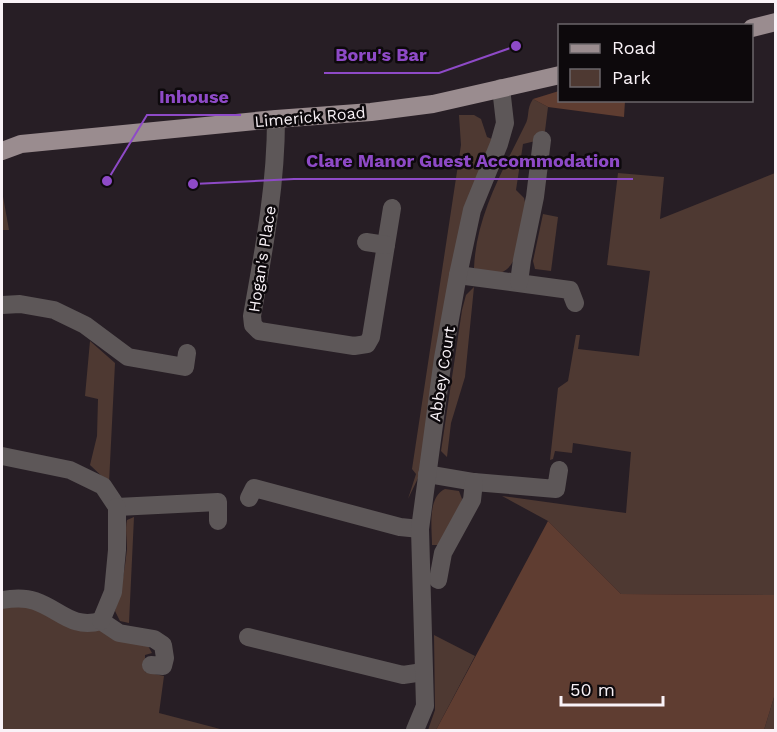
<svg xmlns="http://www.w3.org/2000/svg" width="777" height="732" font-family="'Work Sans',sans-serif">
<rect width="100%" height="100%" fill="#271e25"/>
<g fill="#4e3932">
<path d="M533 99 548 107 544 139 523 144 516 190 524 198 526 206C520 238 520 291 474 268 476 216 503 170 525 125 530 117 526 109 533 99Z"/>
<polygon points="459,115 474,115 481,119 487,137 492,139 420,474 408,499 416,474 412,469 461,145"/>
<polygon points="618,173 664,177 660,219 775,173 775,595 621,594 548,521 502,496 626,513 631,452 573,443 572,453 555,451 553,459 550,460 558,388 568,381 576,335 580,335 578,349 639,356 650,271 607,265"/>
<polygon points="2,191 9,230 2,230"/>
<polygon points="543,214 558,217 551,271 535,269 533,261"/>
<polygon points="474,287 465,377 451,423 447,457 441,451 462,310 466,295"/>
<polygon points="90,341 115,363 109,483 90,465 97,436 98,399 85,396"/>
<path d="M445 489 459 491 462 499 461 505 439 545H432C432 529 427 497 445 489Z"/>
<path d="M134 517 129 623 120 621 115 611C121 591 125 569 127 549 127 539 125 529 127 520Z"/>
<polygon points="19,603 147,644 152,653 145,655 145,672 164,676 159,713 224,730 2,730 2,606"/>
<polygon points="434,635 475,656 436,730 428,730 435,710"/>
<polygon points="775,694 775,730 764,730"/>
</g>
<g fill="#5f3d31">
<polygon points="559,91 560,100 625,101 624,117 548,107 533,99"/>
<polygon points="548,521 621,594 775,595 775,694 764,730 436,730"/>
</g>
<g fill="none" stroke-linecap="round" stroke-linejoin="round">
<g stroke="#5d5758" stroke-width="18">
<path d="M276 119C276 186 264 249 252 316L253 325 259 331 354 346 367 344 371 337 392 208"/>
<polyline points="366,242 386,245"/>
<polyline points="458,275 570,290 575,303"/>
<polyline points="519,282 522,260 535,197 542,140"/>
<polyline points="2,305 20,304 54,310 85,325 128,357 185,367 187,353"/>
<polyline points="2,456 70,470 103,486 117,507 218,502 218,521"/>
<polyline points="427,474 474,482 556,489 559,470"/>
<polyline points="249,498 254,488 400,527 420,529"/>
<polyline points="438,580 443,553 472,500 474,482"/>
<path d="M2 600C13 598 24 597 35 601 61 610 71 629 101 621L119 633 154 639 163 645 165 658 163 666 151 665"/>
<polyline points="101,621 113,592 117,550 117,507"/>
<polyline points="248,637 403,675 423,672"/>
<polyline points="415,730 425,706 420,529 443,358 458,275 472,210 499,144 505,123 501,88"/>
</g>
<g stroke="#9a8c8f" stroke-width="18">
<polyline points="752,28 776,22"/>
<polyline points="2,151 21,144 276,119 371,112 433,104 560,75"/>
</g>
</g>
<g text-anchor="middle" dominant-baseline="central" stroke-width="5" stroke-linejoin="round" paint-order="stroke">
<g font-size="16" fill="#f9f2f7" stroke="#0d090c">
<text transform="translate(310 117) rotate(-5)">Limerick Road</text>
<text transform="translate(262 259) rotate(-81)">Hogan's Place</text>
<text transform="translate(442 374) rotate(-81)">Abbey Court</text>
</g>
</g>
<path fill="none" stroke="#8e4ac7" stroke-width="2" d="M516 46L439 73H324M107 181L147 115H241M193 184L294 179H633"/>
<g fill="#8e4ac7" stroke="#0d090c" stroke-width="2">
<circle cx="516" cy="46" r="6"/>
<circle cx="107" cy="181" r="6"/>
<circle cx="193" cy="184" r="6"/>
</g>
<g font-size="18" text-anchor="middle" font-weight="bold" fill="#8e4ac7" stroke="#0d090c" stroke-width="5" stroke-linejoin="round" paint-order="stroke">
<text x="381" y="61">Boru's Bar</text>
<text x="194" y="103">Inhouse</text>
<text x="463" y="167">Clare Manor Guest Accommodation</text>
</g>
<rect width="777" height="732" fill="none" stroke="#f9f2f7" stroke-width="6"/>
<rect x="558" y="24" width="195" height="78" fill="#0d090c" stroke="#6b666a" stroke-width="1.5"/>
<rect x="570" y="44" width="30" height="9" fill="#9a8c8f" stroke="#6b666a" stroke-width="1.5"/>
<text x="612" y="54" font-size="18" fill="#f9f2f7">Road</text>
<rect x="570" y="69" width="30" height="18" fill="#4e3932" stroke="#6b666a" stroke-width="1.5"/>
<text x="612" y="84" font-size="18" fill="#f9f2f7">Park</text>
<path d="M561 696v9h102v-9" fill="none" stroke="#f9f2f7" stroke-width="3"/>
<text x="570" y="696" font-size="18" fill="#f9f2f7" stroke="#0d090c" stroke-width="4.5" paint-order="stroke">50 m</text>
</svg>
